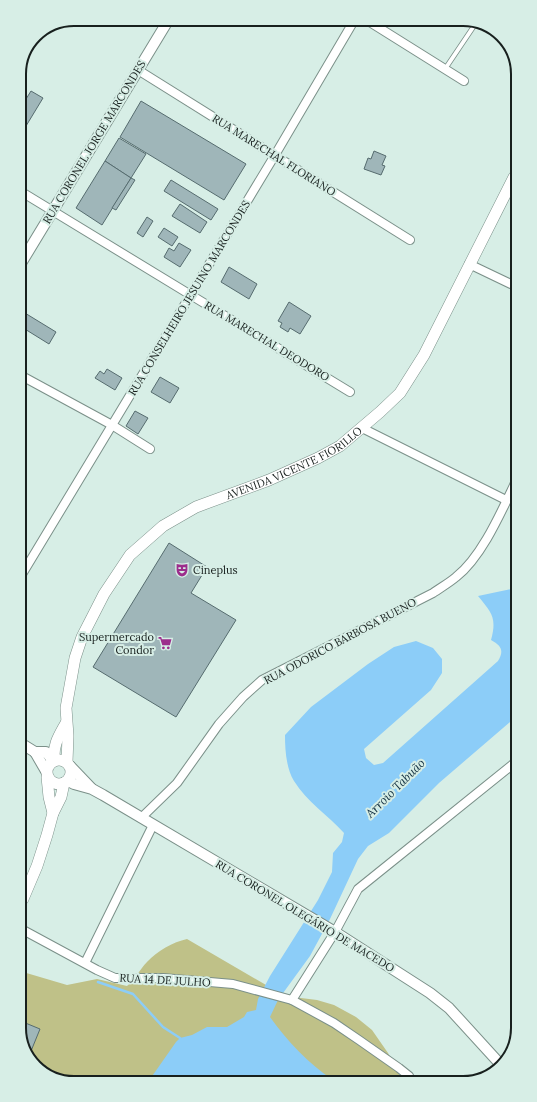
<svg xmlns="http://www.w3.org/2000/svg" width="537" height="1102" font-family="Lora,serif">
<rect width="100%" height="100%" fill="#d7eee6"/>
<path fill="#bfc188" d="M187 939 285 996 317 1000 334 1005 356 1017 372 1030 388 1053 402 1080 71 1083 41 1072 23 1049V972L67 985 97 979 127 986C136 979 139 970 147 962 157 951 173 942 187 939Z"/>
<path fill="#8ccdf8" d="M516 588 517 716 439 783 389 833 368 846 358 859 330 919 310 956 278 1000 270 1017C288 1042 308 1063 333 1080L148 1082 176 1042 180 1038 192 1035 207 1027H227L244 1017 247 1012 256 1010 258 999 270 976 318 900 332 872 333 853 342 842 344 833C328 815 307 802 294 781 286 768 285 749 285 735L311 707 368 664 394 647 416 641 433 648 442 659V673L431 690 364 749 366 758 374 765 383 763 498 661C504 651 502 646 491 640 497 618 492 613 478 596Z"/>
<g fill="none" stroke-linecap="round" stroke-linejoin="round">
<polyline stroke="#8ccdf8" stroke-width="2.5" points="98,982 133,994 163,1027 180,1038"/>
</g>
<g fill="#9fb6b9" stroke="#566c6f">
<polygon points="31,91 43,98 26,126 19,122 19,106 21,107"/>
<polygon points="141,101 246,164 224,200 120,137"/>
<polygon points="119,138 146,154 131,178 105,161"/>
<polygon points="374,151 386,156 382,165 385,166 381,175 364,169 368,158 371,159"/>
<polygon points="105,161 131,178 102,225 76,208"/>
<polygon points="131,178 135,180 116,210 112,208"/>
<polygon points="171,180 218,209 211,220 164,191"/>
<polygon points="180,204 207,222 200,233 172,216"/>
<polygon points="147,217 153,221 143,237 137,233"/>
<polygon points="164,228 178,237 172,246 158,237"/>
<polygon points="179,243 191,250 180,267 164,257 169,248 174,251"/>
<polygon points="229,267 257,284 249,299 221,282"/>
<polygon points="289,302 311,316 300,334 290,328 288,332 280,327 282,323 278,321"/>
<polygon points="20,310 56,332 49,344 20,326"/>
<polygon points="107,369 122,378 115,390 95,378 100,371 104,374"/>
<polygon points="160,377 179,388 170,403 151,392"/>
<polygon points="135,411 148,418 138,434 126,426"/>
<polygon points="169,543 207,567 191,593 236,620 176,717 93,667"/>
<polygon points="23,1022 40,1029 29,1056 23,1049"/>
</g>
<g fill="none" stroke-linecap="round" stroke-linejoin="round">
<g stroke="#7b9089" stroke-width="5.5">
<polyline id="service" points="445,69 476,23"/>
</g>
<g stroke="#7b9089" stroke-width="10">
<g id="minor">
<polyline points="365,19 464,81"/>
<polyline points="138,70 410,240"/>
<polyline points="20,191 350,392"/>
<polyline points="469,264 515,286"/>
<polyline points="20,375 112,425 150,449"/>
<polyline points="362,428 506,500"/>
<polyline points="21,576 275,155 355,19"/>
<path d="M141 818 177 783 219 724 243 697 262 680 433 593C440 588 449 583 456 577 482 557 502 510 516 481"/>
<polyline points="23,930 97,970 115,978 163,978 233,984 292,1000"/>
<polyline points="85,963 153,825"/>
<polyline points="411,1080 409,1076 399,1068 359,1040 334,1023 292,1000 335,932 358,889 517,761"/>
</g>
</g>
<g stroke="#7b9089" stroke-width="12">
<g id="tertiary">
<polyline points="20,265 169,19"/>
<polyline points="22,744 35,752"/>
<polyline points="35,752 46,752 53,761"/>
<polyline points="35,752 46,771"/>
<polyline points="70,766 91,788"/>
<polyline points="68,781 74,784 92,789 103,795 335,932 430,993 449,1008 501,1065"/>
</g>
</g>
<g stroke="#7b9089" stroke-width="12">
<g id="secondary">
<circle cx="59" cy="772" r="12"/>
<path d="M54 760C53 744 59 736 66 723"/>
<path id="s1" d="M67 762 68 736 66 708 75 658 82 637 104 594 130 555 163 526 196 507 269 480 318 458 340 446 380 412 400 393 424 355 514 177"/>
<polyline points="47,777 49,797 53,813"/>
<polyline points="23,899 37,866 47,835 53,813 61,797 64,783"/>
</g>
</g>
<use href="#service" stroke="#fff" stroke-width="4"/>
<use href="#minor" stroke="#fff" stroke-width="8"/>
<use href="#tertiary" stroke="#fff" stroke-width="10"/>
<use href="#secondary" stroke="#fff" stroke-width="11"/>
</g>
<defs>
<g id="theatre-bare" transform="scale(1.08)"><path d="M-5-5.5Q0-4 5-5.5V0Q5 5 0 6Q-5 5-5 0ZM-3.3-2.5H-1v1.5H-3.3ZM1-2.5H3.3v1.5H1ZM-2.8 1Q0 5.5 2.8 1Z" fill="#9c2d8c" stroke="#d7eee6" stroke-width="2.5" paint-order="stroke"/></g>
<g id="supermarket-bare" transform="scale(1.08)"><path d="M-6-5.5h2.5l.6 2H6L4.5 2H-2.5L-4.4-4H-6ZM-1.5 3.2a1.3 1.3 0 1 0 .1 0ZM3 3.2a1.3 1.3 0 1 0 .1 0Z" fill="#9c2d8c" stroke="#d7eee6" stroke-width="2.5" paint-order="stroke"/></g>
</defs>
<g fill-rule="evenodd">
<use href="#theatre-bare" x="182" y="570"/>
<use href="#supermarket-bare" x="165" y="643"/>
</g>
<g text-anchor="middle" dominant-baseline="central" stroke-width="4" stroke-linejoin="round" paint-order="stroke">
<g font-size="11" fill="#18201e" stroke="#d7eee6">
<text transform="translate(94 142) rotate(-59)">RUA CORONEL JORGE MARCONDES</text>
<text transform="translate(274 155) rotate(32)">RUA MARECHAL FLORIANO</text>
<text transform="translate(189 298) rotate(-59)">RUA CONSELHEIRO JESUINO MARCONDES</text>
<text transform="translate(267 341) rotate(31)">RUA MARECHAL DEODORO</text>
<text stroke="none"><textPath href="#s1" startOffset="412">AVENIDA VICENTE FIORILLO</textPath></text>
<text transform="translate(340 641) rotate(-28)">RUA ODORICO BARBOSA BUENO</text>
<text transform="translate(305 916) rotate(31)">RUA CORONEL OLEGÁRIO DE MACEDO</text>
<text transform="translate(165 980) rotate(3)">RUA 14 DE JULHO</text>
</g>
<g font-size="11" fill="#18201e" stroke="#d7eee6" text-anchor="start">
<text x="193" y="570">Cineplus</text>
<text x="154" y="637" text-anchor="end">Supermercado<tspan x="154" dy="13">Condor</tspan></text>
</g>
<g font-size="12" font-style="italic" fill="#112e40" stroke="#d7eee6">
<text transform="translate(395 788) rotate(-45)">Arroio Tabuão</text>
</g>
</g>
<path d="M0 0H537V1102H0ZM74 26H463A48 48 0 0 1 511 74V1028A48 48 0 0 1 463 1076H74A48 48 0 0 1 26 1028V74A48 48 0 0 1 74 26Z" fill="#d7eee6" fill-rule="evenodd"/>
<path fill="none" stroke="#18201e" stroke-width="2" d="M74 26H463A48 48 0 0 1 511 74V1028A48 48 0 0 1 463 1076H74A48 48 0 0 1 26 1028V74A48 48 0 0 1 74 26Z"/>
</svg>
